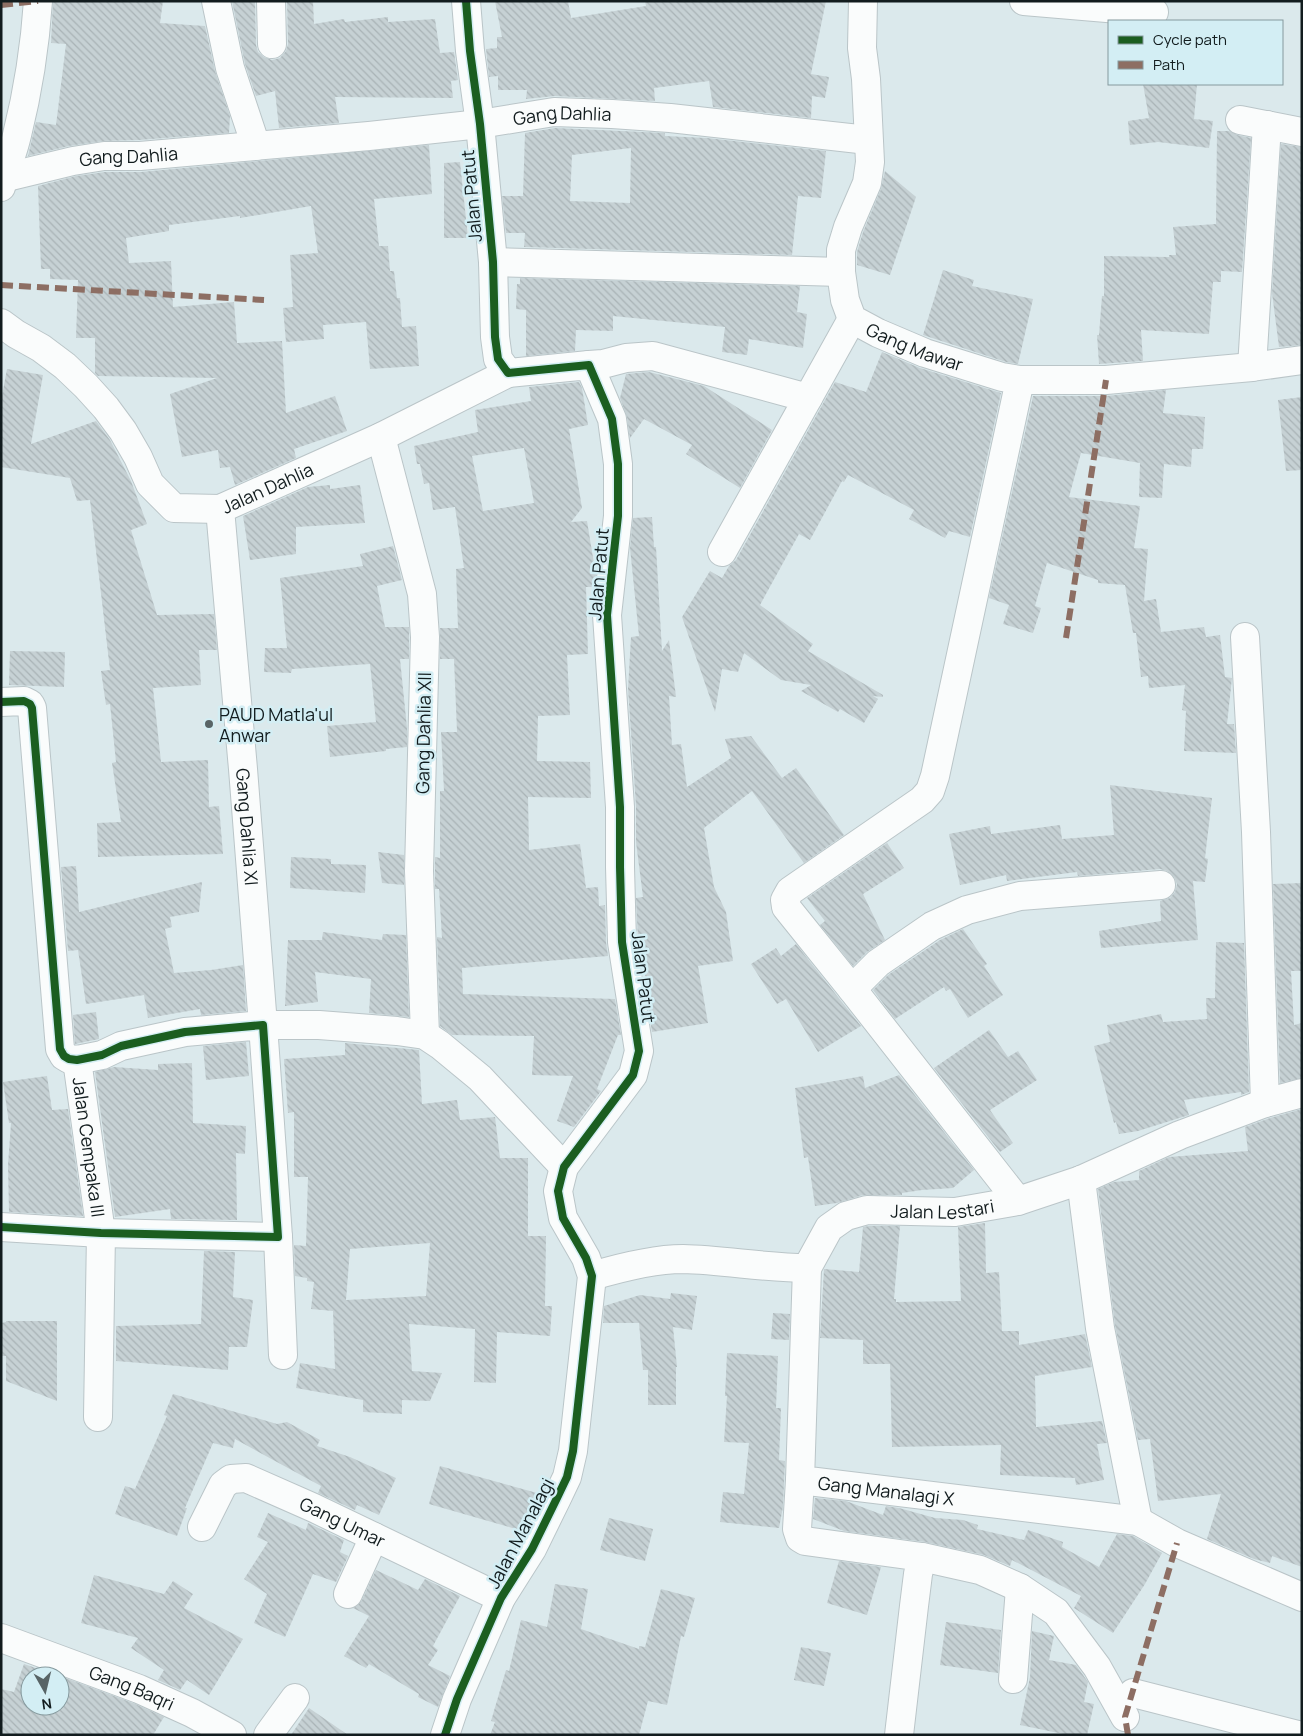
<svg xmlns="http://www.w3.org/2000/svg" width="1303" height="1736" font-family="Manrope,sans-serif">
<defs>
<pattern id="building-back-hatch" width="6" height="6" patternUnits="userSpaceOnUse" patternTransform="scale(1.25)"><rect width="6" height="6" fill="#c6d1d4"/><path d="M-1 5l2 2M0 0l6 6M5-1l2 2" fill="none" stroke="#a9b3b6"/></pattern>
</defs>
<rect width="100%" height="100%" fill="#dbe9ec"/>
<g fill="url(#building-back-hatch)" fill-rule="evenodd">
<polygon points="53,1 163,1 160,23 205,26 215,71 230,116 229,133 139,140 102,141 69,146 28,156 36,122 56,125 66,44 51,43"/>
<polygon points="232,1 255,1 256,45 258,52 264,57 272,60 280,58 286,51 288,44 287,1 313,1 314,24 344,19 345,22 388,17 388,22 435,19 440,53 454,52 458,80 451,81 453,98 335,97 339,123 279,128 275,91 256,96 245,64"/>
<polygon points="495,1 568,1 571,18 646,6 645,1 826,1 811,74 829,77 825,98 812,96 811,118 713,107 709,81 654,88 655,101 555,96 526,99 527,90 498,90 498,76 489,77 486,49 497,48 497,37 502,37"/>
<polygon points="1143,84 1197,84 1194,119 1213,121 1209,148 1158,142 1130,145 1128,121 1149,118"/>
<path d="M555 128 665 133V136L707 138 826 151 821 198 798 196 792 255 524 247 525 233H506L502 196H523L525 133ZM631 148 630 203 570 201 572 155Z"/>
<polygon points="1217,131 1229,131 1237,135 1251,138 1242,272 1221,271 1221,282 1213,282 1209,334 1141,330 1143,361 1099,364 1097,335 1099,335 1102,296 1104,296 1104,256 1169,257 1169,255 1176,255 1173,227 1216,224"/>
<polygon points="1281,144 1301,147 1302,345 1279,347 1272,293"/>
<polygon points="429,145 432,194 374,199 379,246 388,246 390,271 394,271 397,298 400,298 402,327 416,326 419,366 370,369 366,322 323,325 324,339 286,342 283,308 293,307 290,255 318,253 311,206 240,218 240,216 169,225 169,231 126,238 129,263 171,261 173,307 234,302 237,343 282,341 286,413 335,396 347,431 294,449 296,458 235,485 230,467 220,468 218,450 182,457 170,394 217,378 98,376 95,373 95,338 76,338 78,280 50,279 50,269 41,269 38,186 76,176 105,172 141,172"/>
<polygon points="460,162 468,238 444,238 444,163"/>
<polygon points="885,171 916,197 890,275 857,265 857,252 863,232 881,189"/>
<polygon points="943,270 974,280 972,286 1033,299 1018,364 1006,362 923,335"/>
<polygon points="520,278 800,286 797,312 807,314 803,348 749,339 747,355 722,352 725,327 613,316 613,331 576,330 575,351 526,356 526,310 516,309 517,284 520,284"/>
<polygon points="882,352 920,368 1001,393 970,537 949,531 945,538 909,519 914,510 848,475 844,482 842,481 810,540 799,534 760,605 813,644 808,651 883,695 883,697 873,696 878,699 864,723 840,709 838,712 801,691 811,685 781,680 744,653 738,672 722,669 715,712 682,617 710,571 722,578 729,566 736,560 835,382 866,392"/>
<polygon points="7,369 43,375 31,444 96,421 110,440 131,481 147,524 131,530 157,615 214,614 217,650 199,650 201,685 153,688 161,762 208,760 209,807 219,806 223,854 98,857 97,823 121,822 112,763 116,762 110,704 106,705 101,671 110,670 90,500 77,501 70,478 1,467 1,401"/>
<polygon points="649,372 704,386 772,430 740,488 686,454 692,445 644,419 630,438 627,417 620,398 626,374"/>
<path d="M579 382 582 388 588 425 569 429 582 508 571 522 587 521 596 576 594 587H586L588 654 567 655 570 715 538 716 537 761 590 762 591 798 528 797 529 850 580 844 586 888 598 887 599 906 605 905 606 942 608 956 462 968 463 994 615 999 621 1035H618L597 1089 601 1091 574 1127 557 1121 573 1076 532 1075 534 1036 452 1035 440 1026 437 937 442 938 439 889H435V857L440 858V791H444L441 732H457L454 659H440V628H458L456 569 464 568 455 507 433 510 429 483 424 484 420 464H417L414 446 478 432 475 410 531 401 529 387ZM524 448 534 503 483 511 472 456Z"/>
<polygon points="1166,390 1163,413 1205,417 1203,449 1192,449 1191,467 1164,464 1162,498 1139,497 1140,463 1081,453 1069,497 1140,506 1134,548 1148,549 1144,601 1156,599 1161,632 1204,627 1206,637 1220,635 1225,677 1232,678 1227,724 1234,724 1236,753 1184,751 1186,711 1182,710 1185,685 1149,688 1148,676 1141,677 1136,633 1133,633 1125,585 1098,583 1098,580 1047,563 1035,606 1041,608 1033,633 1003,624 1009,605 989,598 1033,396 1106,396"/>
<polygon points="1302,397 1302,470 1286,471 1278,400"/>
<polygon points="330,485 330,489 360,485 365,523 296,527 296,554 250,560 243,516 308,487"/>
<polygon points="652,517 654,547 656,547 662,651 669,640 676,697 669,696 672,745 681,744 687,787 731,758 725,739 751,736 782,778 796,768 844,835 804,863 752,791 704,828 714,887 726,912 733,961 698,966 708,1023 652,1032 647,1000 649,1000 642,954 640,954 638,941 636,898 643,897 636,842 636,806 628,689 631,637 639,636 630,548 633,518"/>
<polygon points="393,546 402,580 377,586 385,627 409,627 409,659 400,659 407,728 407,747 386,749 386,751 330,757 327,726 376,722 370,664 292,669 291,673 264,672 265,648 287,648 280,578 363,566 360,554"/>
<polygon points="10,651 65,652 64,687 9,685"/>
<polygon points="1110,785 1212,798 1205,858 1208,859 1205,882 1193,881 1198,940 1101,948 1099,931 1161,921 1160,901 1170,898 1175,892 1177,884 1174,877 1167,871 1160,869 1078,876 1077,872 1007,881 1006,875 960,885 949,834 990,826 991,834 1060,825 1062,839 1114,835"/>
<polygon points="887,843 904,868 863,894 885,940 867,952 853,966 820,925 825,921 807,898"/>
<polygon points="378,852 404,855 404,885 382,883"/>
<polygon points="291,857 331,859 331,864 366,865 365,893 290,888"/>
<polygon points="76,866 79,912 202,882 199,912 170,917 172,927 165,929 174,973 211,970 243,965 246,1011 201,1015 200,1009 148,1018 144,995 86,1004 78,950 68,951 61,867"/>
<polygon points="1302,883 1302,971 1291,971 1294,1025 1302,1023 1302,1078 1280,1083 1273,884"/>
<polygon points="963,929 987,964 984,966 1003,995 968,1018 950,989 946,991 944,987 895,1019 873,990 888,975 940,940"/>
<polygon points="323,932 382,940 383,934 406,935 409,1017 369,1013 371,979 315,972 318,1002 285,1006 288,940 322,940"/>
<polygon points="1216,942 1244,943 1249,1092 1241,1095 1241,1092 1184,1100 1189,1115 1138,1131 1119,1134 1116,1122 1114,1123 1094,1046 1110,1042 1107,1025 1161,1014 1163,1022 1207,1019 1206,998 1215,998"/>
<polygon points="796,944 861,1026 818,1052 786,999 777,1004 751,964 776,948 781,956"/>
<polygon points="96,1012 99,1039 75,1044 73,1015"/>
<polygon points="989,1030 1008,1057 1018,1051 1037,1080 990,1110 1013,1143 1000,1152 934,1068"/>
<polygon points="246,1042 249,1076 206,1080 203,1046"/>
<path d="M345 1043 419 1050 422 1104 457 1100 460 1120 495 1117 500 1158H528V1236H546L545 1306H552L550 1336 497 1332 496 1383 474 1382 475 1329 409 1324 412 1371 442 1373 430 1401 402 1400V1414L363 1412V1400L296 1388 300 1363 335 1369 333 1311 311 1309 314 1282 307 1281V1278L295 1276 294 1245 306 1246 308 1177H294V1112L288 1113 284 1059 345 1055ZM430 1243 426 1296 346 1300 350 1249Z"/>
<polygon points="192,1063 193,1123 246,1126 245,1154 236,1153 237,1220 171,1219 170,1209 115,1217 95,1072 114,1067 158,1070 158,1064"/>
<polygon points="899,1075 974,1170 953,1188 922,1190 902,1193 902,1195 863,1195 837,1203 815,1206 808,1157 804,1158 795,1088 863,1076 865,1088"/>
<polygon points="47,1076 52,1110 68,1109 83,1216 9,1212 8,1165 11,1123 9,1123 3,1082"/>
<polygon points="1302,1109 1302,1567 1272,1556 1270,1563 1254,1559 1207,1539 1221,1494 1158,1501 1150,1439 1138,1440 1115,1325 1098,1189 1114,1182 1139,1180 1139,1171 1169,1157 1248,1151 1245,1127 1270,1118"/>
<polygon points="985,1223 986,1273 999,1272 1002,1331 1019,1331 1019,1345 1085,1334 1092,1367 1035,1376 1036,1427 1102,1421 1107,1443 1097,1444 1104,1480 1076,1485 1075,1478 1000,1475 1001,1445 892,1447 890,1364 863,1364 863,1340 820,1338 824,1269 859,1272 863,1227 869,1226 900,1226 894,1299 896,1299 896,1302 961,1301 958,1227"/>
<polygon points="204,1251 235,1252 233,1297 253,1300 247,1347 229,1347 228,1370 116,1361 116,1326 201,1324"/>
<polygon points="671,1293 697,1296 692,1330 673,1327 677,1367 676,1367 676,1405 648,1405 648,1370 643,1370 639,1323 603,1323 604,1306 640,1295 670,1299"/>
<polygon points="773,1313 790,1314 789,1340 771,1339"/>
<polygon points="6,1321 57,1321 57,1401 6,1381 6,1356 1,1356 1,1323 6,1322"/>
<polygon points="727,1353 778,1356 776,1408 781,1408 779,1460 785,1461 783,1507 779,1528 720,1522 723,1492 744,1494 749,1443 724,1442 727,1396 725,1396"/>
<polygon points="173,1394 277,1424 287,1422 320,1440 317,1446 350,1457 396,1478 379,1515 357,1505 355,1510 318,1493 321,1486 235,1439 233,1448 213,1443 185,1508 187,1508 177,1536 115,1514 125,1486 135,1489 167,1416 164,1415"/>
<polygon points="440,1466 537,1493 529,1521 523,1531 429,1504"/>
<polygon points="815,1498 846,1501 883,1515 886,1506 899,1508 935,1518 963,1520 978,1525 977,1529 1024,1540 1028,1530 1063,1542 1062,1547 1099,1567 1117,1534 1133,1536 1162,1553 1145,1584 1113,1633 1074,1608 1081,1596 1012,1560 1010,1566 984,1555 925,1542 844,1531 813,1519"/>
<polygon points="268,1513 306,1530 308,1523 344,1540 340,1552 348,1556 336,1582 313,1574 285,1637 254,1623 267,1594 244,1579 268,1542 257,1537"/>
<polygon points="609,1518 653,1529 645,1561 600,1550"/>
<polygon points="839,1561 881,1567 867,1615 827,1603"/>
<polygon points="376,1570 418,1590 425,1579 460,1596 433,1646 438,1650 428,1665 450,1676 438,1707 418,1697 419,1694 369,1664 366,1668 344,1656 369,1616 353,1608 357,1606 362,1600"/>
<polygon points="94,1575 164,1594 173,1581 193,1594 184,1608 243,1639 209,1695 187,1680 180,1690 158,1680 164,1670 131,1648 138,1638 81,1623"/>
<polygon points="555,1584 588,1589 581,1629 639,1649 639,1646 645,1647 661,1589 695,1598 684,1637 681,1636 667,1705 648,1701 639,1735 490,1735 495,1722 491,1721 506,1670 509,1671 521,1620 547,1627"/>
<polygon points="946,1622 1001,1630 998,1673 940,1665"/>
<polygon points="1032,1631 1054,1636 1049,1660 1076,1665 1088,1682 1084,1702 1094,1704 1087,1735 1068,1735 1020,1725 1030,1677"/>
<polygon points="801,1647 831,1653 824,1686 794,1680"/>
<polygon points="24,1664 59,1676 30,1676 30,1706 60,1706 60,1676 133,1703 164,1717 153,1735 1,1735 1,1689 14,1692"/>
<polygon points="309,1708 348,1735 291,1735"/>
</g>
<g fill="none" stroke-linecap="round" stroke-linejoin="round">
<g stroke="#bac5c8" stroke-width="30">
<g id="minor">
<polyline points="216,1 230,68 256,146"/>
<polyline points="271,1 272,44"/>
<path id="s1" d="M863 1 862 48 866 79 870 162 867 183 848 227 841 250V272L845 300 852 319 878 333 925 353 1002 377 1020 380H1106L1252 367 1302 360"/>
<polyline points="1024,1 1154,12"/>
<polyline points="1240,120 1302,132"/>
<path id="s2" d="M3 178 73 161 104 156H140L369 136 480 124 554 112 612 114 670 118 868 140"/>
<path d="M1 187C6 169 13 153 17 135 28 91 35 46 38 1"/>
<polyline points="493,262 841,272"/>
<path id="s3" d="M1 323 16 334 41 348 65 366 86 386 106 408 123 431 138 457 150 484 174 508 220 509 381 437 508 373"/>
<polyline points="589,365 603,364 626,358 653,356 808,398 722,552"/>
<polyline points="1252,367 1267,125"/>
<polyline points="808,398 852,319"/>
<polyline points="381,437 422,594 425,637 419,871 425,1035"/>
<path id="s4" d="M220 509 243 769 263 1025H319L397 1031 425 1035 440 1045 480 1078 564 1167"/>
<polyline points="1245,637 1256,832 1265,1103"/>
<polyline points="1,702 24,701 30,704 32,708 60,1049 64,1056 69,1059 77,1060 102,1055 121,1046 185,1032 263,1025 278,1237 101,1233 1,1227"/>
<polyline points="852,989 878,963 932,926 967,910 1020,896 1161,885"/>
<path id="s5" d="M77 1060 101 1233 98 1417"/>
<polyline points="1081,1180 1100,1328 1138,1521"/>
<polyline points="1018,1201 852,989 786,907 785,900 790,891 922,800 930,791 935,776 1020,380"/>
<polyline points="278,1237 283,1355"/>
<path id="s6" d="M807 1268 800 1480 1138 1521 1177 1543 1302 1597"/>
<path id="s7" d="M592 1276C619 1268 655 1259 683 1259 725 1260 765 1268 807 1268L829 1228 846 1216 867 1210 955 1212 1018 1201 1081 1180 1180 1135 1265 1103 1302 1093"/>
<polyline points="800,1480 797,1529 800,1538 805,1541 922,1557 918,1574 914,1606 899,1735"/>
<path id="s8" d="M202 1527 223 1485 231 1479 246 1478 314 1508 501 1598"/>
<polyline points="922,1557 980,1570 1020,1588 1056,1612 1097,1667 1125,1717"/>
<polyline points="348,1594 374,1537"/>
<path id="s9" d="M1 1638 139 1689 192 1713 232 1735"/>
<polyline points="1013,1679 1020,1588"/>
<polyline points="1133,1693 1298,1735"/>
<polyline points="268,1735 295,1698"/>
<polyline points="445,1735 457,1699 501,1598 532,1549 557,1498 567,1477 573,1451 592,1276 586,1258 563,1218 558,1191 564,1167 633,1075 639,1051 622,942 620,867 620,807 607,615 618,516 618,464 612,419 589,365 508,373 498,359 495,337 493,262 480,124 470,51 466,1"/>
</g>
</g>
<use href="#minor" stroke="#fafcfc" stroke-width="28"/>
<g stroke="#8d6e63" stroke-width="6" stroke-dasharray="12 6" stroke-linecap="butt">
<polyline points="1,5 38,1"/>
<polyline points="1,285 264,300"/>
<polyline points="1066,638 1106,380"/>
<polyline points="1128,1735 1125,1717 1177,1543"/>
</g>
<g stroke="#d3eef4" stroke-width="11">
<g id="cycleway">
<polyline points="1,702 24,701 30,704 32,708 60,1049 64,1056 69,1059 77,1060 102,1055 121,1046 185,1032 263,1025 278,1237 101,1233 1,1227"/>
<polyline points="445,1735 457,1699 501,1598 532,1549 557,1498 567,1477 573,1451 592,1276 586,1258 563,1218 558,1191 564,1167 633,1075 639,1051 622,942 620,867 620,807 607,615 618,516 618,464 612,419 589,365 508,373 498,359 495,337 493,262 480,124 470,51 466,1"/>
</g>
</g>
<use href="#cycleway" stroke="#1b5e20" stroke-width="8"/>
</g>
<circle fill="#586466" stroke="#d3eef4" stroke-width="2" cx="209" cy="724" r="5"/>
<g text-anchor="middle" dominant-baseline="central" stroke-width="5" stroke-linejoin="round" paint-order="stroke">
<g font-size="18" fill="#121c1e" stroke="#d3eef4">
<text stroke="none"><textPath href="#s2" startOffset="564">Gang Dahlia</textPath></text>
<text stroke="none"><textPath href="#s2" startOffset="128">Gang Dahlia</textPath></text>
<text transform="translate(471 196) rotate(-95)">Jalan Patut</text>
<text stroke="none"><textPath href="#s1" startOffset="394">Gang Mawar</textPath></text>
<text stroke="none"><textPath href="#s3" startOffset="356">Jalan Dahlia</textPath></text>
<text transform="translate(598 574) rotate(-85)">Jalan Patut</text>
<text transform="translate(423 733) rotate(-89)">Gang Dahlia XII</text>
<text stroke="none"><textPath href="#s4" startOffset="319">Gang Dahlia XI</textPath></text>
<text transform="translate(644 977) rotate(83)">Jalan Patut</text>
<text stroke="none"><textPath href="#s5" startOffset="88">Jalan Cempaka III</textPath></text>
<text stroke="none"><textPath href="#s7" startOffset="381">Jalan Lestari</textPath></text>
<text stroke="none"><textPath href="#s6" startOffset="299">Gang Manalagi X</textPath></text>
<text stroke="none"><textPath href="#s8" startOffset="178">Gang Umar</textPath></text>
<text transform="translate(520 1533) rotate(-62)">Jalan Manalagi</text>
<text stroke="none"><textPath href="#s9" startOffset="140">Gang Baqri</textPath></text>
</g>
<g font-size="18" fill="#121c1e" stroke="#d3eef4" text-anchor="start">
<text x="219" y="714">PAUD Matla'ul<tspan x="219" dy="21">Anwar</tspan></text>
</g>
</g>
<rect width="1303" height="1736" fill="none" stroke="#121c1e" stroke-width="5"/>
<rect x="1108" y="20" width="175" height="65" fill="#d3eef4" stroke="#869a9e"/>
<rect x="1118" y="36" width="25" height="8" fill="#1b5e20" stroke="#869a9e"/>
<text x="1153" y="45" font-size="15" fill="#121c1e">Cycle path</text>
<rect x="1118" y="61" width="25" height="8" fill="#8d6e63" stroke="#869a9e"/>
<text x="1153" y="70" font-size="15" fill="#121c1e">Path</text>
<g transform="translate(45 1691) rotate(172)"><circle r="24" fill="#d3eef4" stroke="#869a9e"/>
<path d="M0-4L9 19L0 12L-9 19Z" fill="#586466"/>
<text y="-8" font-size="14" font-weight="bold" text-anchor="middle" fill="#121c1e">N</text>
</g>
</svg>
